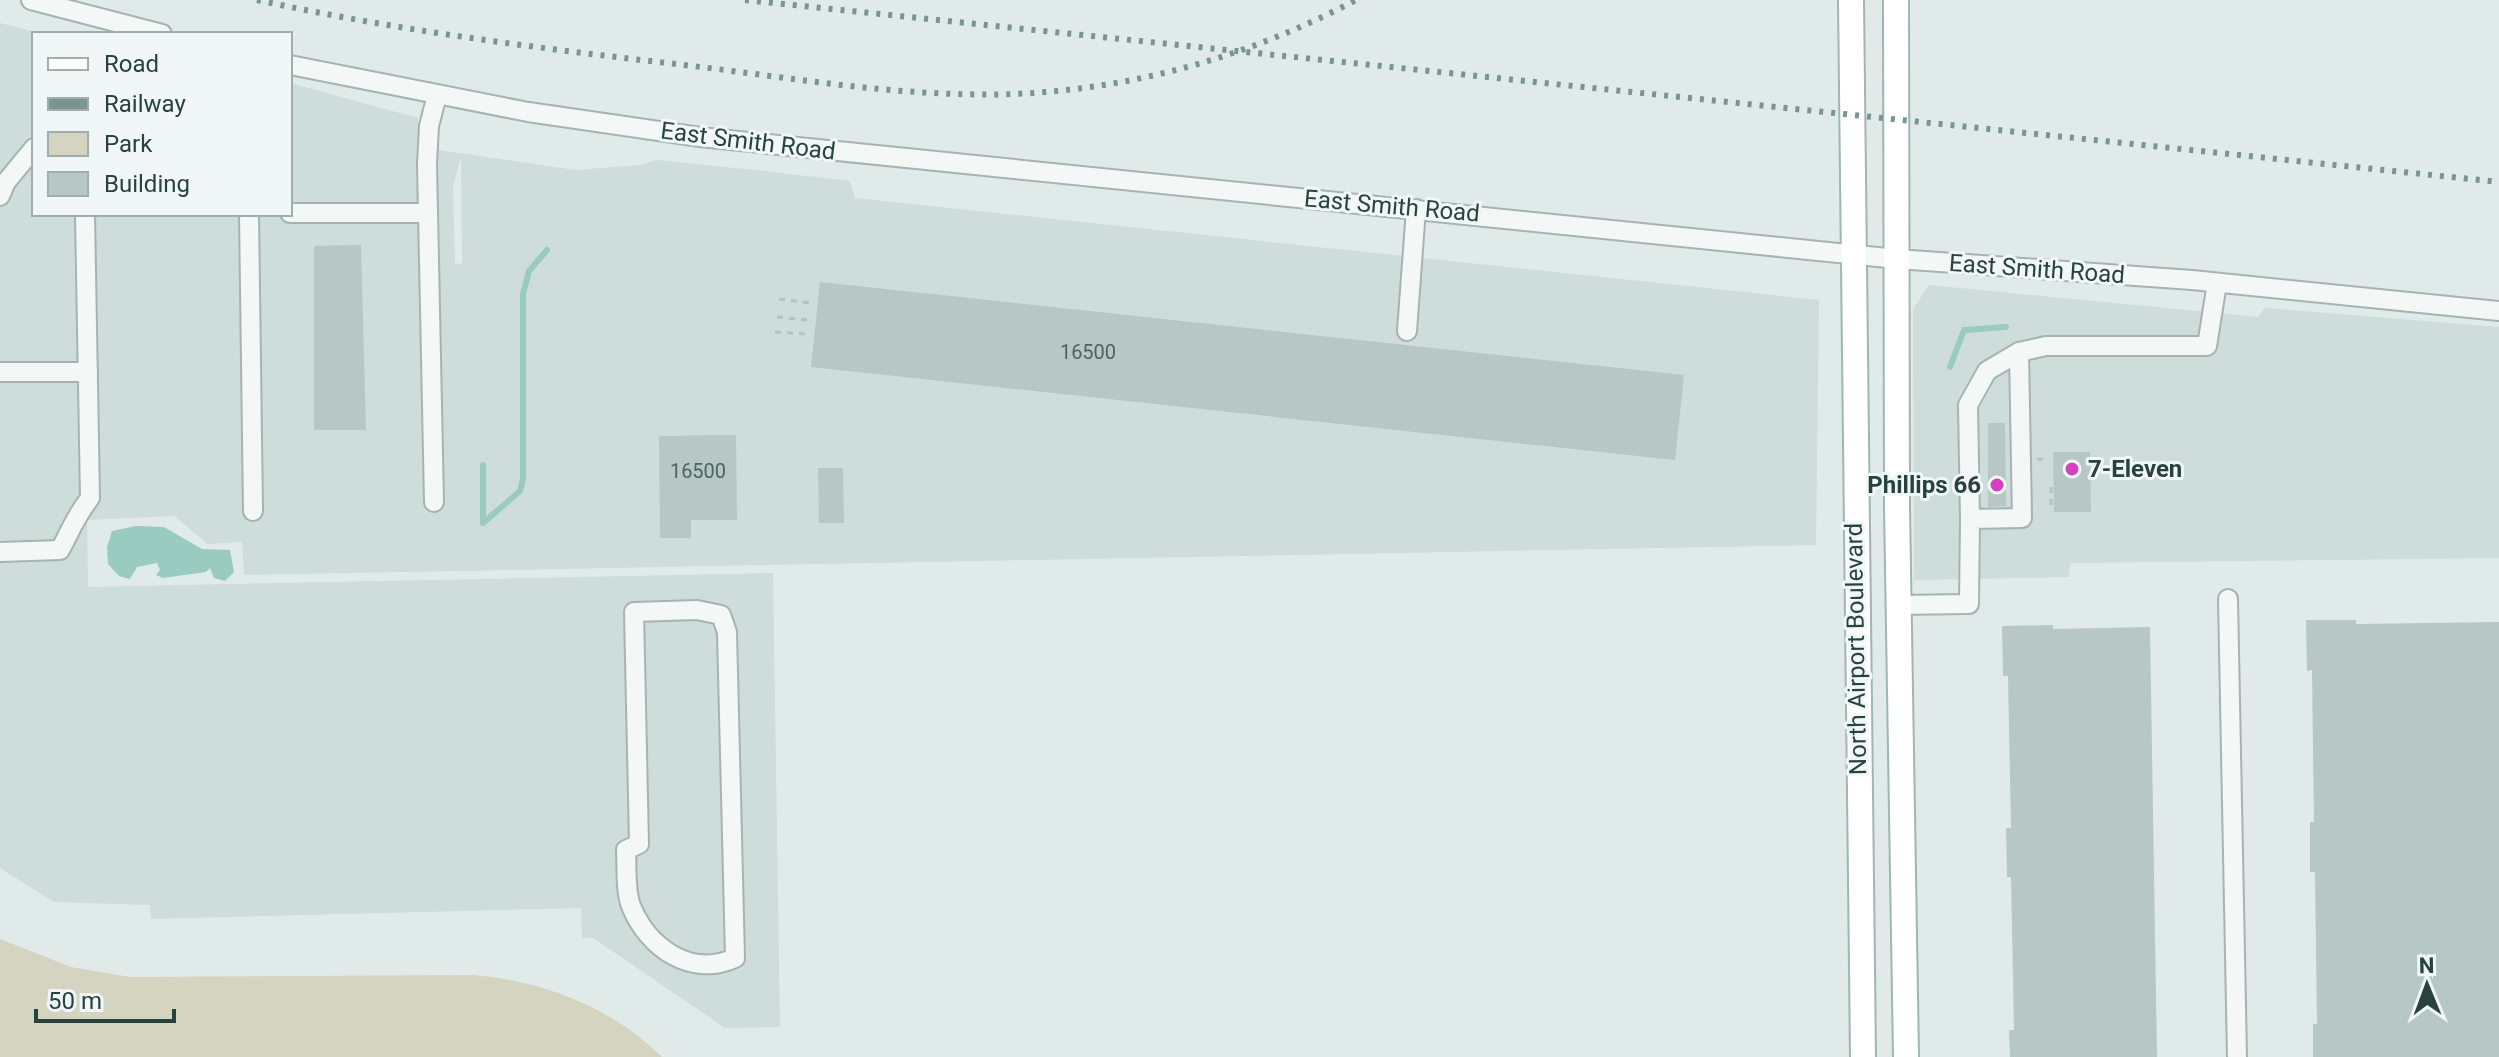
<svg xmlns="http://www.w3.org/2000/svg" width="2499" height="1057" font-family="Roboto,sans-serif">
<rect width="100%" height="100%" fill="#e0eae9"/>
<g fill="#cedcda" fill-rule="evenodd">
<path d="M0 23 43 34H34V214H290V83L418 118 419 147 575 170 640 165 656 160 755 170 850 181 855 198 1819 300 1816 545 244 575 242 542 208 544 174 516 87 520 88 587 773 573 780 1027 725 1028 593 938H582L581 908 151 919 150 905 54 902 0 868ZM461 157 462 263 461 264 455 263 453 186Z"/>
<polygon points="1929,285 2258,317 2265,308 2499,327 2499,558 2070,563 2069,577 1914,580 1913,309"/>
</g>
<path fill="#d4d4c1" d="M0 939 71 967 130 977 473 975C543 981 610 1006 662 1057H0Z"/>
<polygon fill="#99cbc1" points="136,526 164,527 202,549 230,550 234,572 225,581 214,578 210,568 206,572 163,578 156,575 160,570 157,563 137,567 130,579 119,576 108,564 107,547 112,531"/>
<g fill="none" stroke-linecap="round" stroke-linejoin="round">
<g stroke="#99cbc1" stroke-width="6">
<polyline points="1950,367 1964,330 2006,327"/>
<polyline points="483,465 483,523 520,491 523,479 523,294 529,271 547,250"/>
</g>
</g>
<g fill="#b7c7c5">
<polygon points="361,245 366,430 314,430 314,246"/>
<polygon points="820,282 1684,375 1675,460 811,367"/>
<polygon points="1988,423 2005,423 2006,506 1988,507"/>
<polygon points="736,435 737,520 691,520 691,538 660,538 659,436"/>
<polygon points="2053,452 2090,452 2091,512 2054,512"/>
<polygon points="818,468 843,468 844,523 819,523"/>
<polygon points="2306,620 2356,620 2356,624 2499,622 2499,1057 2313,1057 2313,1024 2317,1024 2315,872 2310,872 2310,822 2314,822 2312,670 2307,671"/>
<polygon points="2053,625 2053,629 2150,627 2157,1057 2010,1057 2009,1030 2014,1030 2011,877 2007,877 2006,828 2011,828 2008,676 2003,676 2002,626"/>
</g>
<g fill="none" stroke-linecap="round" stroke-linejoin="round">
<g stroke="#a5b4b3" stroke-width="22">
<g id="minor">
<polyline points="31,0 162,34"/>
<polyline points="290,65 528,112 700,137 1897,259 2192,280 2499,311"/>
<polyline points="0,196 6,182 34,148"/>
<polyline points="290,213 428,213"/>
<polyline points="249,214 253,511"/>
<polyline points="1407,331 1416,209"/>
<polyline points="0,372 88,372"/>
<polyline points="434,502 427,164 429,126 437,95"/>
<polyline points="1970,519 1968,405 1987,371 2019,352"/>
<path d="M0 552 60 550C71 530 75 517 90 498L85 214"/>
<polyline points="2228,599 2237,1057"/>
<polyline points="1899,605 1969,604 1970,519 2022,518 2019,352 2046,346 2207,346 2217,283"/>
<path d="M697 610 721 615 727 632 735 958C691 978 648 948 631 906 625 891 627 866 626 850L639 844 634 612Z"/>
</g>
</g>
<g stroke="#9fb6b3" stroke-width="28">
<g id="major">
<polyline points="1851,0 1863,1057"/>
<polyline points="1896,0 1897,507 1906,1057"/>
</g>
</g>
<g stroke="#b6c1c0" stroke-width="3" stroke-dasharray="6 6" stroke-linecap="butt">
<polyline points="779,299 810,303"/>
<polyline points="777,317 808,320"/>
<polyline points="775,332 806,334"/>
<polyline points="2037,459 2048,459"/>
<polyline points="2051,487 2051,511"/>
</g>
<use href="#minor" stroke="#f3f8f7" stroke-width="18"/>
<use href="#major" stroke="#fff" stroke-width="24"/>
<g stroke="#799491" stroke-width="6" stroke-dasharray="4 8" stroke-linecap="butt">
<path d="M257 0C395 30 536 48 676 64 788 77 902 98 1014 94 1134 89 1250 56 1356 0"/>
<polyline points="745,0 2499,182"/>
</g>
</g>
<g fill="#d53fc2" stroke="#f0f7f6" stroke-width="3">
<circle cx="2072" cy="469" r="8"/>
<circle cx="1997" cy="485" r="8"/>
</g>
<g text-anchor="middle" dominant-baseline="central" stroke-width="6" stroke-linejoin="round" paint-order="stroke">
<g font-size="20" fill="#4c6361">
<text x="1088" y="352">16500</text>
<text x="698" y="471">16500</text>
</g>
<g font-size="24" fill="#284240" stroke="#f0f7f6">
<text transform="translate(748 141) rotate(7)">East Smith Road</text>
<text transform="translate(1392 206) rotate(5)">East Smith Road</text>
<text transform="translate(2037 269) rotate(4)">East Smith Road</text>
<text transform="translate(1856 649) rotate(-91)">North Airport Boulevard</text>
</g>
<g font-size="24" font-weight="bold" fill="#284240" stroke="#f0f7f6" text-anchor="start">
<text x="2088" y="469">7-Eleven</text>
<text x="1981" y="485" text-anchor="end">Phillips 66</text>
</g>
</g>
<rect x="32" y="32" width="260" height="184" fill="#f0f7f6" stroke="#a0afad" stroke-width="2"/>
<rect x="48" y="58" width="40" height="12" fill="#ffffff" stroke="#a0afad" stroke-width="2"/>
<text x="104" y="72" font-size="24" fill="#284240">Road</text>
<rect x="48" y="98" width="40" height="12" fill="#799491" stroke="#a0afad" stroke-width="2"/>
<text x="104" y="112" font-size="24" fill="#284240">Railway</text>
<rect x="48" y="132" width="40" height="24" fill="#d4d4c1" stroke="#a0afad" stroke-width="2"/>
<text x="104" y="152" font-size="24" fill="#284240">Park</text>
<rect x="48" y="172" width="40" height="24" fill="#b7c7c5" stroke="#a0afad" stroke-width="2"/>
<text x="104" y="192" font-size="24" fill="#284240">Building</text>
<g transform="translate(2427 985) rotate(359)" stroke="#f0f7f6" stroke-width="6" paint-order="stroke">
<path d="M0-6L14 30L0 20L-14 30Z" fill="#284240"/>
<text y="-12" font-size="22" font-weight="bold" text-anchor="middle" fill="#284240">N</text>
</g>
<path d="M36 1009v12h138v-12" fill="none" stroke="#284240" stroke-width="4"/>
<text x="48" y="1009" font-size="24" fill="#284240" stroke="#f0f7f6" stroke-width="6" paint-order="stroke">50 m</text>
</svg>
